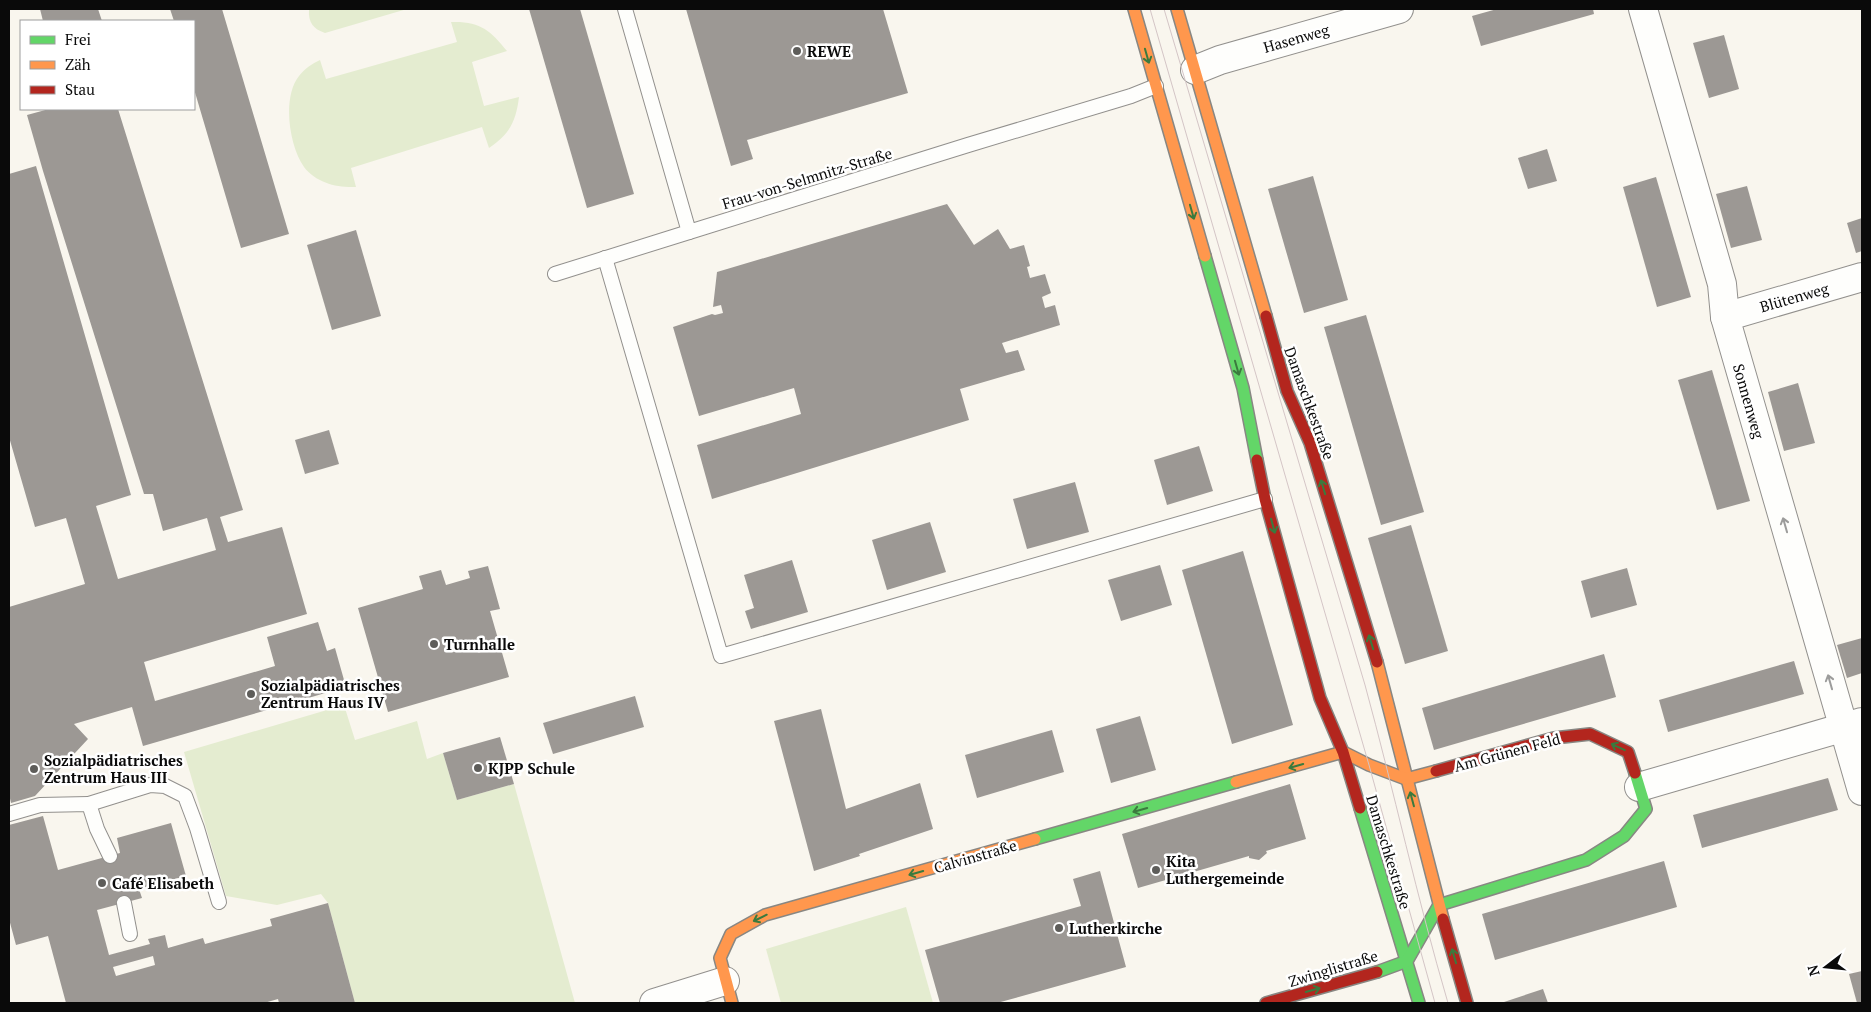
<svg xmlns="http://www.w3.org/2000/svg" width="1871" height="1012" font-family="'PT Serif',serif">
<rect width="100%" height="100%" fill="#f9f6ee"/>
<g fill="#e4ecd0">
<path d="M309 9H407L325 33C313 29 308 22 309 9Z"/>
<path d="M451 22C480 21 490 30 507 51L472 62 484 106 519 97C516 121 510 134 489 148L482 127 351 168 356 187C338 188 316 183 304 167 289 146 282 97 299 76 305 68 312 64 320 60L326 79 457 42Z"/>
<polygon points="344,705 355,740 417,721 427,759 443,753 457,800 514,784 575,1003 355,1003 328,903 321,894 277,905 226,896 184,752"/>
<polygon points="906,907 933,1003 781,1003 766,949"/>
</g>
<g fill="#9c9894" fill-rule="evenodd">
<polygon points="40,9 98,9 102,21 43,21"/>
<polygon points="170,9 222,9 289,234 241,248 194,89 194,21 174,21"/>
<polygon points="529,9 580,9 634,194 587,208"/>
<polygon points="686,9 883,9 908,93 747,140 753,159 731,166"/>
<polygon points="1497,9 1593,9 1594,14 1481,46 1472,16"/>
<polygon points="1724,35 1739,89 1709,98 1693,43"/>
<polygon points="49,109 118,109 243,510 220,517 228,542 282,527 307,614 144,662 155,701 275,666 267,637 318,622 327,651 335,648 346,687 143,746 132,707 74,724 88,739 35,796 11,803 9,794 9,607 85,584 66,518 35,527 9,437 9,174 36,166 131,495 96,506 118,579 216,550 207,518 163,531 153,494 144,494 43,171 27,115"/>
<polygon points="1547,149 1557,181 1528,189 1518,158"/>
<polygon points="1313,176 1348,300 1304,313 1268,189"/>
<polygon points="1656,177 1691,297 1657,307 1623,187"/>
<polygon points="1747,186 1762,240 1731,248 1716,194"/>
<polygon points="947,204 974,245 998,229 1010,249 1024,245 1030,266 1027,267 1030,278 1045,274 1051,293 1042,297 1045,308 1055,305 1060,325 1002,343 1006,353 1018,350 1025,370 960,389 969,420 712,499 697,445 801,414 794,388 699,416 673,327 712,314 715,315 723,313 721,305 713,307 717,272"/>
<polygon points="1862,218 1862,251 1856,253 1847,223"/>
<polygon points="356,230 381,316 332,330 307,245"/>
<polygon points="1366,315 1424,512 1381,525 1324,327"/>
<polygon points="1712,370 1750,501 1717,510 1678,380"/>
<polygon points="1798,383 1815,443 1784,451 1768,392"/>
<polygon points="329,430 339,464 305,474 295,440"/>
<polygon points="1199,446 1213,491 1167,505 1154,460"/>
<polygon points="1075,482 1089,532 1027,549 1013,499"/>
<polygon points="930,522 946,572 887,590 872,540"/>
<polygon points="1411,525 1448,651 1405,664 1368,538"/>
<polygon points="1243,551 1293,725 1232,744 1182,570"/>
<polygon points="792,560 808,612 751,629 745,611 754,608 744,575"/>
<polygon points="1160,565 1172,605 1121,621 1108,580"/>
<polygon points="488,566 500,609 490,611 509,677 388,712 358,608 423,589 419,576 441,570 446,585 470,578 468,571"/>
<polygon points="1627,568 1637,605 1591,618 1581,581"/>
<polygon points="1862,638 1862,673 1847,678 1837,645"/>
<polygon points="1604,654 1616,697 1434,750 1422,708"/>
<polygon points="1794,661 1804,694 1668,732 1659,700"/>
<polygon points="635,696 644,727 553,754 543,723"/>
<polygon points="821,709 846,809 920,783 933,829 859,854 860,856 814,871 774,721"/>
<polygon points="1140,716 1156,770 1111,783 1096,729"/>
<polygon points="1052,730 1064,772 977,798 965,755"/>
<polygon points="500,737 514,784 457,800 443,753"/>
<polygon points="1828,778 1838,810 1702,848 1693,815"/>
<polygon points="1290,784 1306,839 1266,851 1267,853 1259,860 1249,858 1249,856 1138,888 1122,834"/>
<path d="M43 816 58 870 120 853 117 838 171 823 186 876 139 889 142 898 97 910 109 955 150 944 148 939 165 935 168 948 203 938 205 944 272 926 270 919 328 903 355 1003H279L278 999 264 1003H66L48 936 16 945 9 919V825ZM153 956 155 965 116 976 113 967Z"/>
<polygon points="1664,861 1677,907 1495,960 1482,914"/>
<polygon points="1100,871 1126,967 997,1003 940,1003 925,950 1081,906 1073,879"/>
<polygon points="1862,971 1862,1003 1857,1003 1849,974"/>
<polygon points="1543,989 1548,1003 1505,1003 1504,1002"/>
</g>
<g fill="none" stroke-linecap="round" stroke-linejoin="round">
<g stroke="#92908d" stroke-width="16">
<g id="lane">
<polyline points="625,9 689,232 968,145 1131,96 1156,86"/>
<polyline points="605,258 721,656 1265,499"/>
<polyline points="555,274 689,232"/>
<polyline points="89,804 150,785 165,786 185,796 197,828 219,902"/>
<polyline points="9,814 40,805 89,804 97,829 110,856"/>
<polyline points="124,903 130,934"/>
</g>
</g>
<g stroke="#92908d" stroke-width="30">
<g id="street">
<polyline points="1643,9 1722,284 1725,317 1862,791"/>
<polyline points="1195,70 1220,60 1399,9"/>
<polyline points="1725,317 1862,277"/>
<polyline points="1639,787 1862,722"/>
<polyline points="654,1003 725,981"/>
</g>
</g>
<g stroke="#888783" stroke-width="14">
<g id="fast">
<polyline points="1205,256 1243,388 1257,460"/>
<polyline points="1360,808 1419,1003"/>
<polyline points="1035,839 1236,782"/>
<polyline points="1377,972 1407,961 1439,905 1586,860 1624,836 1646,809 1635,773"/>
</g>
</g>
<g stroke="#888783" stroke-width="14">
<g id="slow">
<polyline points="1134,9 1205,256"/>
<polyline points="1177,9 1266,316"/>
<polyline points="1377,662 1443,919"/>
<polyline points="1236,782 1343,752 1369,765 1406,779 1436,771"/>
<polyline points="732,1003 720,958 731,934 765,915 1035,839"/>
</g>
</g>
<g stroke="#888783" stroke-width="14">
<g id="jam">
<polyline points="1266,316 1287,391 1310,443 1377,662"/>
<polyline points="1257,460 1265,499 1320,698 1343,752 1360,808"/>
<polyline points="1436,771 1554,738 1590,734 1628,752 1635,773"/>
<polyline points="1443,919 1467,1003"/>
<polyline points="1266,1003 1377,972"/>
</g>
</g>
<use href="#lane" stroke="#fefefc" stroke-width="14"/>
<use href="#street" stroke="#fefefc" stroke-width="28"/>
<use href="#fast" stroke="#63d668" stroke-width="11"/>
<use href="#slow" stroke="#ff974d" stroke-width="11"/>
<use href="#jam" stroke="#b3261e" stroke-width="11"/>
<g stroke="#d4c5c6" stroke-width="1">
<polyline points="1150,9 1369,765 1435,1003"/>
<path d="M1164 9 1365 685C1394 791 1417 898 1448 1003"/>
</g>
</g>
<defs><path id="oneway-shaft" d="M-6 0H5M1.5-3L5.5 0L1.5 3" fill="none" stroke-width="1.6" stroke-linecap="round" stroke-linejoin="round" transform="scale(1.25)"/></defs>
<g stroke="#3b7a3e">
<use href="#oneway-shaft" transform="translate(1147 56) rotate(74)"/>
<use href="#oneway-shaft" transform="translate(1192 212) rotate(74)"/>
<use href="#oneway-shaft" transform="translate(1237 368) rotate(74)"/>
<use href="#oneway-shaft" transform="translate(1323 487) rotate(-107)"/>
<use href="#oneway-shaft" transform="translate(1273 526) rotate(75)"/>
<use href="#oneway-shaft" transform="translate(1371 642) rotate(-107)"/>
<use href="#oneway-shaft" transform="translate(1618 747) rotate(-155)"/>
<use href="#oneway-shaft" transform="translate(1296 766) rotate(164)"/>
<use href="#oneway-shaft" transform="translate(1412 799) rotate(-105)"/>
<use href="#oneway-shaft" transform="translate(1140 810) rotate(164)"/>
<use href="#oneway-shaft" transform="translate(916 873) rotate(164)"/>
<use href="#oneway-shaft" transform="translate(760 918) rotate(154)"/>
<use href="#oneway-shaft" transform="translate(1454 956) rotate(-106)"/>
<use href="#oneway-shaft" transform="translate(1313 990) rotate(-16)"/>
</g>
<g stroke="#9c9c9b">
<use href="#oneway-shaft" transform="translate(1785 525) rotate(-106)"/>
<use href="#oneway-shaft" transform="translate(1830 682) rotate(-106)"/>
</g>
<g fill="#5e5d5a" stroke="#fff" stroke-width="2">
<circle cx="797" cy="51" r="5"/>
<circle cx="434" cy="644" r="5"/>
<circle cx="251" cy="694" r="5"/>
<circle cx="478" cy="768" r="5"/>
<circle cx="34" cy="769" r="5"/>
<circle cx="1156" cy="870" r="5"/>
<circle cx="102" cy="883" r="5"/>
<circle cx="1059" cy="928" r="5"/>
</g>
<g text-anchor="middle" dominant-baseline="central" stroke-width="5" stroke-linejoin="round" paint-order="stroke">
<g font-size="15" fill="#0a0a0a" stroke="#fff">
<text transform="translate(1296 38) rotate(-16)">Hasenweg</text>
<text transform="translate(807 178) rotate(-17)">Frau-von-Selmnitz-Straße</text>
<text transform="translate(1794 297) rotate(-16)">Blütenweg</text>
<text transform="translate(1749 401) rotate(74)">Sonnenweg</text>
<text transform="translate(1310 403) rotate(70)">Damaschkestraße</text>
<text transform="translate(1507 752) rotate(-15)">Am Grünen Feld</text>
<text transform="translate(1389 852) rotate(73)">Damaschkestraße</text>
<text transform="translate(975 856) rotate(-16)">Calvinstraße</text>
<text transform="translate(1333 968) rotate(-17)">Zwinglistraße</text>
</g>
<g font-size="15" font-weight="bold" fill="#0a0a0a" stroke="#fff" text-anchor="start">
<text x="807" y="51">REWE</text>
<text x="444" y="644">Turnhalle</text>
<text x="261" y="685">Sozialpädiatrisches<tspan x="261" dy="17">Zentrum Haus IV</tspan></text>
<text x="44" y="760">Sozialpädiatrisches<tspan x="44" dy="17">Zentrum Haus III</tspan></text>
<text x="488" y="768">KJPP Schule</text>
<text x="1166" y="861">Kita<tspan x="1166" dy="17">Luthergemeinde</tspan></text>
<text x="112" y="883">Café Elisabeth</text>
<text x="1069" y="928">Lutherkirche</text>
</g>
</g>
<rect width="1871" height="1012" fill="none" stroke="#0a0a0a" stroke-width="20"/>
<rect x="20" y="20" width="175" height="90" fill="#ffffff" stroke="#9d9d9d"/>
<rect x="30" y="36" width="25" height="8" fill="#63d668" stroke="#9d9d9d"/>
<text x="65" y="45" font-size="15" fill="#0a0a0a">Frei</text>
<rect x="30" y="61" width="25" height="8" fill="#ff974d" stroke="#9d9d9d"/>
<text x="65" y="70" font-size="15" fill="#0a0a0a">Zäh</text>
<rect x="30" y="86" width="25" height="8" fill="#b3261e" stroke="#9d9d9d"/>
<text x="65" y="95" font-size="15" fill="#0a0a0a">Stau</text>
<g transform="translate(1826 967) rotate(254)" stroke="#ffffff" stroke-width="4" paint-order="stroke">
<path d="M0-4L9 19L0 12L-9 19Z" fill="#0a0a0a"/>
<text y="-8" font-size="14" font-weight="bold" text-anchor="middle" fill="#0a0a0a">N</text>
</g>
</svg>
